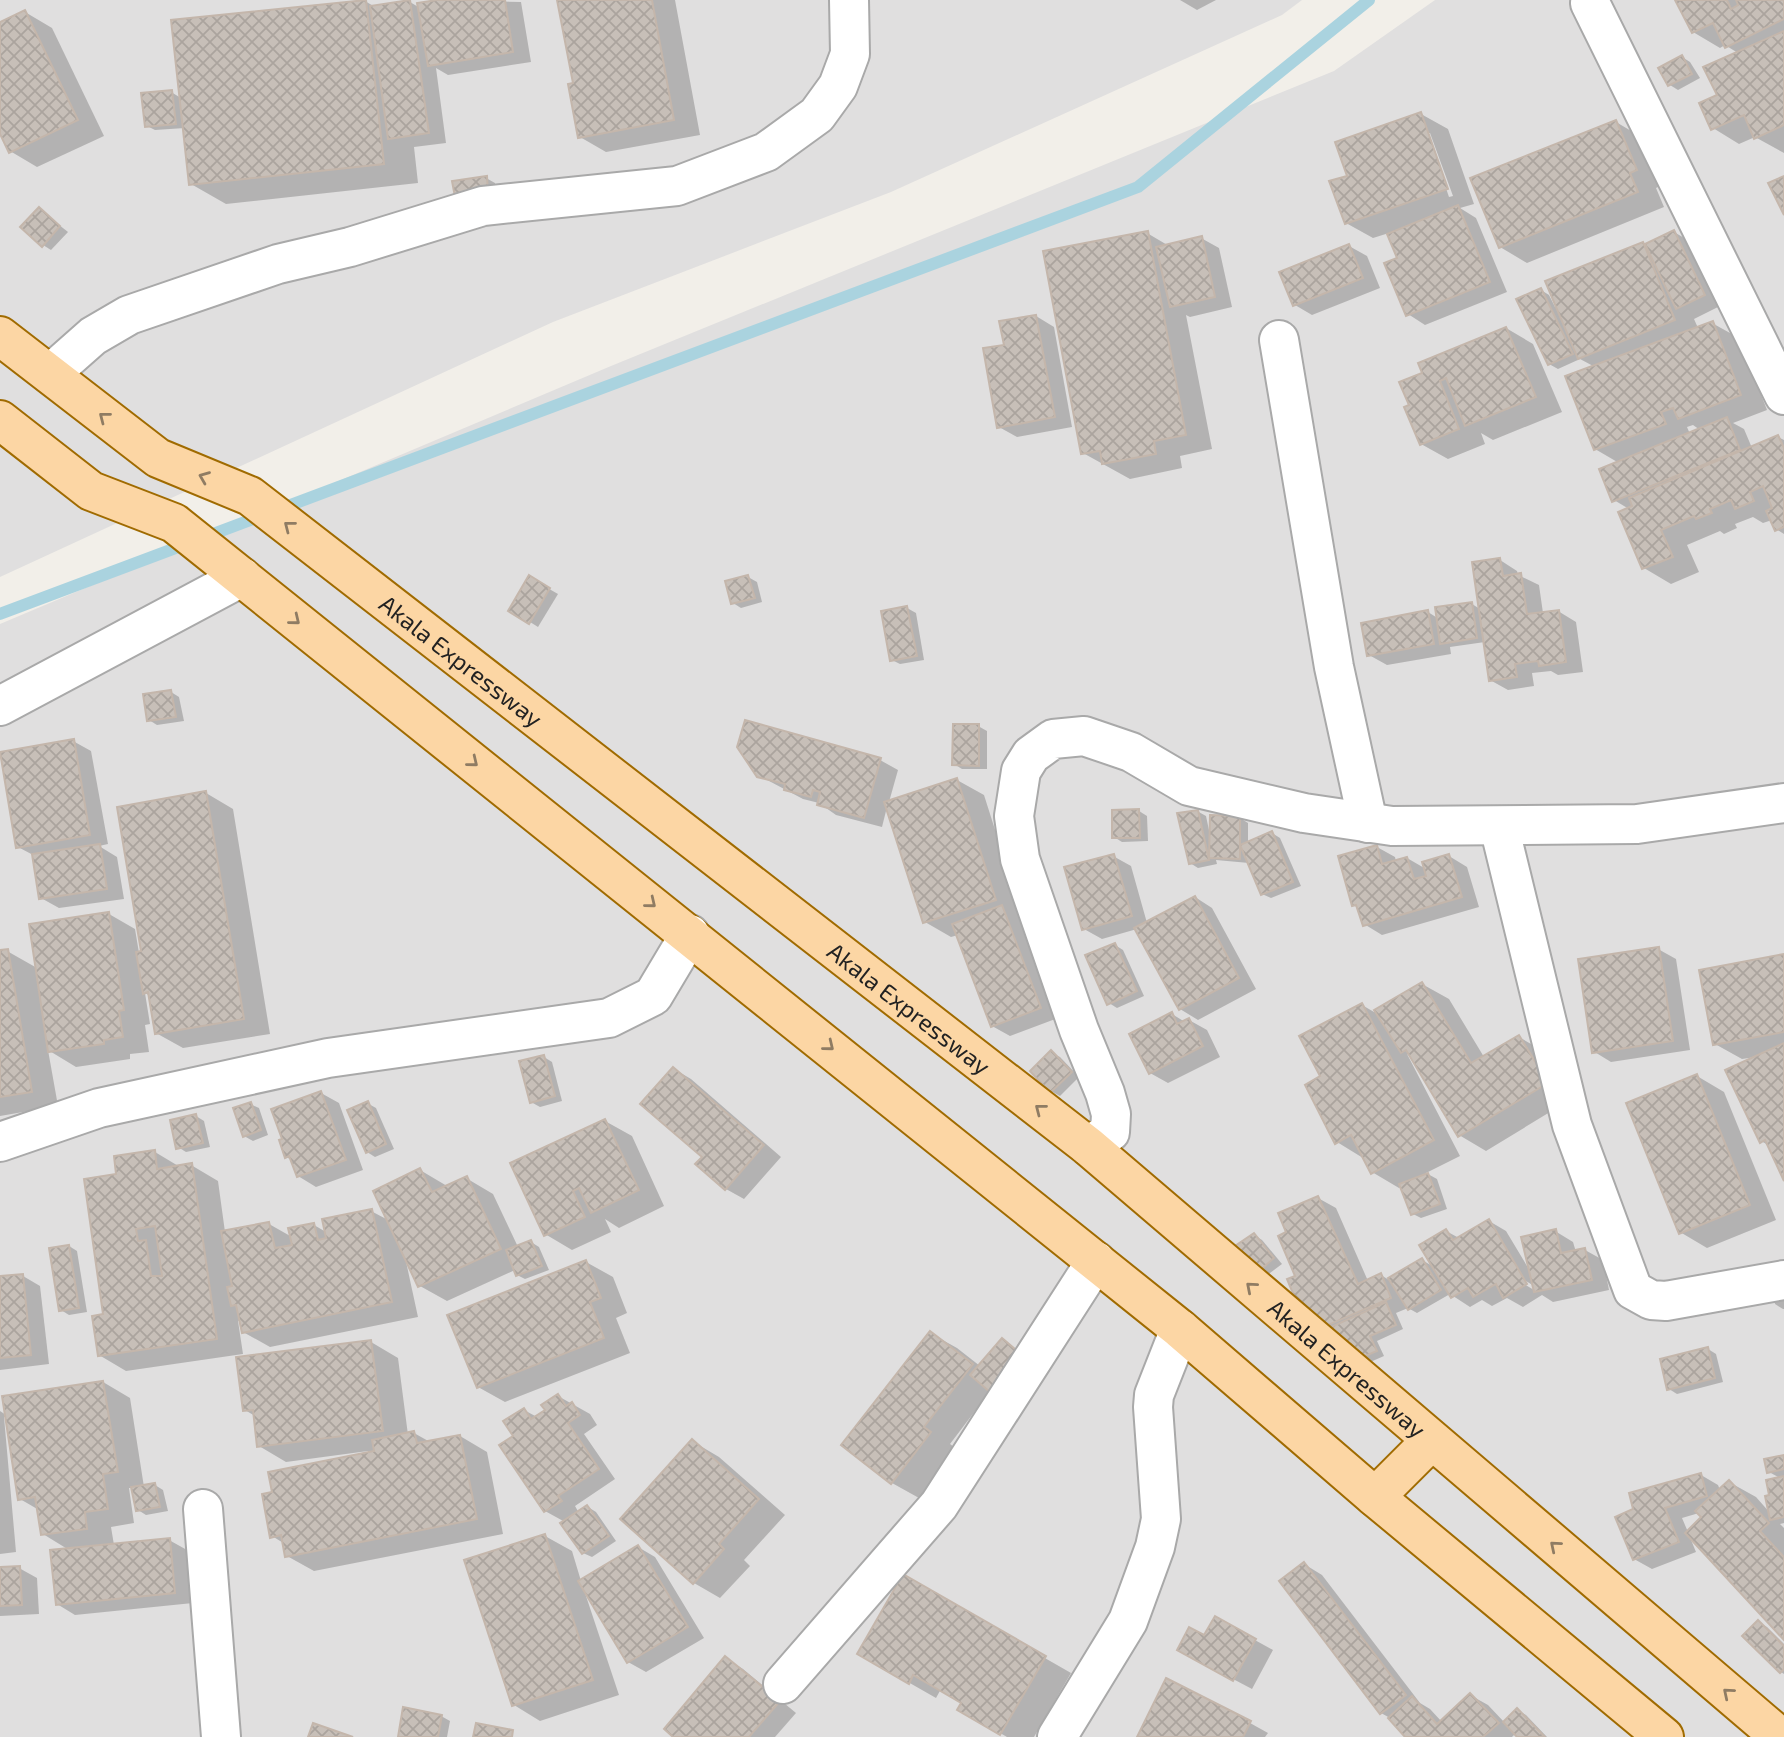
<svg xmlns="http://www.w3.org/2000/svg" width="1784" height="1737" font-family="'Exo 2',sans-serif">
<defs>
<pattern id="building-cross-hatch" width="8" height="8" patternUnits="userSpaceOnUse" patternTransform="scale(1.75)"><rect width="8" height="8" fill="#c7bfb8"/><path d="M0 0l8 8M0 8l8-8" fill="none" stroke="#aba49e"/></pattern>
</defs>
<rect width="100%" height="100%" fill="#f2efe9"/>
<g fill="#e0dfdf">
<polygon points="0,0 1302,0 1282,15 891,192 553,322 0,577"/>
<polygon points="1435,0 1784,0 1784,1737 0,1737 0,624 611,366 1334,71"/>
</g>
<g fill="#0003" fill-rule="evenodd">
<polygon points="449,0 521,2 531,62 448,75 436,68 446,143 414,147 418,183 226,204 191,184 185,128 155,130 147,126 171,92 181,98 365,1 375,7 410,2 420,8"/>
<polygon points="559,0 675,0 700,135 606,152 580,137 575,84"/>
<polygon points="1180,0 1216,0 1197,10"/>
<polygon points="1677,0 1784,0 1784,153 1755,137 1739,144 1713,128 1719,95 1738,53 1725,45 1720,48 1693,32"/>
<polygon points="25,12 52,28 104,136 37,167 10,151 0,130 0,24"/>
<polygon points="1682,57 1690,62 1700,78 1678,90 1670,85 1661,69"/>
<path d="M1421 114 1448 129 1474 204 1460 208 1476 218 1507 292 1425 325 1408 314 1400 259 1389 233 1373 238 1346 223 1349 177ZM1427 133H1430L1453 196 1449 197Z"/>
<polygon points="1616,122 1643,138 1662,185 1656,188 1664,207 1527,263 1500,247"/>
<polygon points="486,178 495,183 496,197 465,201"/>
<polygon points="39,209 68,232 51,250 43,245"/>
<path d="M1674 232 1691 242 1722 305 1694 319 1698 328 1712 323 1739 338 1767 410 1733 423 1744 429 1752 448 1778 437 1784 440V534L1776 529 1772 520 1763 523 1753 517 1735 524 1737 528 1724 534 1720 531 1687 545 1699 572 1671 584 1644 568 1629 509 1614 500 1619 463 1595 449V367L1580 359 1558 369 1549 364 1541 290 1549 295 1555 307 1643 244 1646 246ZM1693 425 1700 430 1690 434 1687 427Z"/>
<polygon points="1147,233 1169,246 1201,238 1219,248 1232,307 1190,317 1186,315 1212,449 1180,456 1182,468 1130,479 1083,453"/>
<polygon points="1349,246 1367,256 1380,288 1312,315 1295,305"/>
<polygon points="1036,316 1054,327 1072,427 1017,437 999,427"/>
<polygon points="1506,328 1533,344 1562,412 1493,440 1481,433 1485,444 1448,459 1421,444 1425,374"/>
<polygon points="1500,560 1517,571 1518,575 1539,585 1543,613 1558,611 1576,622 1583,672 1558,675 1551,671 1532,673 1534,686 1508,690 1490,680 1485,642 1450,647 1451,654 1387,665 1369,655 1428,612 1439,619 1472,604 1480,609"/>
<polygon points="748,577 757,582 762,602 741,608 733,603"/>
<polygon points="530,578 558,594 538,627 511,610"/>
<polygon points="907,608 916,613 924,660 900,664 892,660"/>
<polygon points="171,692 179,697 184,721 157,725 149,720"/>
<polygon points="978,726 987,731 987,769 962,769 954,764"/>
<polygon points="73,741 91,751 108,844 99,846 117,857 124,899 59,908 41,898 35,856 18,847"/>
<polygon points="880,760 898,770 889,802 957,780 984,795 1022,915 1019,916 1058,1018 1010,1036 992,1026 958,935 951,937 925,922 887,807 882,827 836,815 819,803 803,799 758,775"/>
<polygon points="206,793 233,809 270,1034 183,1048 156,1033 150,996 145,993 150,1024 145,1025 149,1052 130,1054 130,1059 76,1067 48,1050 58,1106 0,1116 0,952 7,951 37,968 109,914 135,929 139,953 143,953"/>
<polygon points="1139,811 1147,816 1148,841 1122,842 1114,837"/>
<polygon points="1197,811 1206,816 1210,835 1240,818 1248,823 1248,843 1272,833 1280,838 1301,886 1271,898 1262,894 1249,863 1216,860 1217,864 1198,868 1190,863"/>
<polygon points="1377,847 1395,857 1396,862 1407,858 1426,869 1449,856 1467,867 1479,907 1382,935 1364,924 1359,908 1353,905"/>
<polygon points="1113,856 1131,866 1147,923 1195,897 1212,908 1256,989 1198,1020 1180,1009 1137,929 1102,939 1084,929"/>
<polygon points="1115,945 1123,950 1144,996 1117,1008 1109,1003"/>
<polygon points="1658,949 1676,959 1690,1050 1611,1062 1593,1051"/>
<polygon points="1784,956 1784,1177 1770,1146 1761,1141 1756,1057 1742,1059 1715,1044"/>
<polygon points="1422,984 1449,999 1484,1057 1519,1037 1545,1052 1573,1098 1486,1151 1459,1135 1412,1058 1407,1054 1460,1156 1426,1173 1437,1179 1447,1209 1421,1218 1413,1214 1402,1186 1399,1188 1372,1172 1363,1158 1337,1142 1322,1077 1362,1005 1374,1012"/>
<polygon points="1172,1014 1185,1022 1189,1020 1207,1030 1220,1057 1168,1083 1150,1073"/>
<polygon points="1051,1053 1060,1057 1079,1077 1060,1096 1051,1091"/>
<polygon points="544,1057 552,1062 562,1101 540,1107 531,1102"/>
<polygon points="674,1069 691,1079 781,1157 744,1199 726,1189 697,1164 705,1157"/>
<polygon points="1697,1076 1724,1092 1776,1220 1707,1248 1680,1232"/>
<polygon points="321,1093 339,1103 363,1170 316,1187 298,1176 292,1160 286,1157"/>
<polygon points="367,1103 376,1108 394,1149 375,1157 367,1152"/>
<polygon points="250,1104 259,1108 268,1135 253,1141 244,1136"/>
<polygon points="196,1116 204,1121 210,1147 186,1152 178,1147"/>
<polygon points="605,1121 632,1136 664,1206 619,1228 605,1219 611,1232 572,1250 545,1234"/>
<polygon points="155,1152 180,1167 191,1165 218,1181 225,1232 269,1224 292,1237 314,1225 326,1232 371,1211 390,1221 420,1170 447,1186 466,1178 493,1194 518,1247 531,1242 539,1247 549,1270 525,1279 517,1275 515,1270 447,1301 420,1286 405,1257 418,1317 270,1347 243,1332 241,1320 238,1321 243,1354 126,1371 99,1355 105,1316 118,1176"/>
<path d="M1318 1198 1336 1208 1368 1281 1381 1275 1389 1280 1422 1260 1434 1267 1446 1231 1459 1238 1489 1221 1506 1231 1530 1271 1555 1231 1573 1242 1576 1252 1585 1250 1603 1260 1609 1290 1553 1302 1542 1295 1523 1307 1507 1298 1492 1306 1482 1300 1470 1307 1450 1294 1417 1313 1408 1308 1396 1313 1403 1329 1377 1341 1384 1356 1368 1363 1320 1328 1298 1277 1289 1233ZM1521 1278 1534 1286V1290L1519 1281Z"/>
<polygon points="1254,1235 1262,1240 1282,1264 1266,1276 1258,1272"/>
<polygon points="69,1246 77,1251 87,1312 69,1315 61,1310"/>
<polygon points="586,1262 613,1277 627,1313 616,1318 630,1353 505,1402 478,1387"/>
<polygon points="23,1276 40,1286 49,1364 0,1370 0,1278"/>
<polygon points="1784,1285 1784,1309 1783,1309 1775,1304 1772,1287"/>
<polygon points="930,1333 957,1348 980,1366 1010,1345 1029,1360 991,1390 950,1444 957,1449 919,1498 892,1483"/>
<polygon points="371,1342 398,1358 408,1435 414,1433 430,1442 460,1436 487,1452 503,1534 314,1571 287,1556 285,1544 272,1536 369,1454 368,1451 286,1462 259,1446 255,1416 245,1410"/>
<polygon points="1708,1349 1716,1354 1723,1382 1677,1394 1669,1389"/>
<polygon points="103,1382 130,1398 144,1487 155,1485 163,1490 168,1511 146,1515 138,1510 133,1488 129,1488 134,1523 111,1527 114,1545 169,1540 187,1550 193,1603 75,1615 57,1604 69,1550 43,1534 39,1510 20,1499 7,1417 4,1417 16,1552 0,1554 0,1411 6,1415"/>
<polygon points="558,1396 590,1414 597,1425 584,1434 615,1479 575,1506 579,1513 588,1507 596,1512 616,1541 592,1557 583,1553 565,1522 545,1511 515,1436 524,1410 537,1417 548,1411"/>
<polygon points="692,1441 719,1457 785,1515 744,1560 750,1566 720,1598 694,1583"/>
<path d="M1784 1457V1523L1780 1524 1784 1528V1638L1689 1535 1696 1552 1652 1569 1634 1559 1618 1518 1701 1475 1718 1485 1720 1490 1729 1482 1756 1497 1771 1514 1772 1496 1780 1478 1769 1472ZM1699 1513 1704 1517 1688 1532 1682 1518Z"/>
<polygon points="545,1536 572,1551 581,1581 638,1547 655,1557 704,1638 646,1672 628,1662 585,1593 619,1695 540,1721 514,1705"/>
<polygon points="1304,1564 1322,1575 1420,1703 1430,1709 1442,1722 1470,1695 1488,1705 1505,1723 1517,1710 1526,1715 1547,1737 1520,1737 1516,1733 1512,1737 1408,1737 1390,1718 1381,1713"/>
<polygon points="19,1568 37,1578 39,1614 0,1616 0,1569"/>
<polygon points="904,1577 1071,1673 1034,1737 1007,1737 959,1709 964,1702 941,1689 936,1698 859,1654"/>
<polygon points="1215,1618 1273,1650 1252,1689 1197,1660 1204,1638"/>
<polygon points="1758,1622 1767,1627 1784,1644 1784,1674 1781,1672"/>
<polygon points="725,1658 743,1669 796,1713 775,1737 676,1737"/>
<polygon points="441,1716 450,1721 447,1737 399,1737"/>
<polygon points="1250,1723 1268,1733 1265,1737 1139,1737"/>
</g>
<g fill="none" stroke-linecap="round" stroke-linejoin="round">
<polyline stroke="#aad3df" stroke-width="12" points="0,614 1138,187 1369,0"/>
</g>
<g fill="url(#building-cross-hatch)" stroke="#c4b6ab" stroke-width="2" fill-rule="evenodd">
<polygon points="366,0 384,164 189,185 171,20"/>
<polygon points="410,0 429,133 388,139 370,6"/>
<polygon points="437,0 505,0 513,52 428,66 417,3"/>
<polygon points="557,0 652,0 674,120 578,138 568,84 573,83"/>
<polygon points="1675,0 1727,0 1731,9 1738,5 1736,0 1784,0 1784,19 1725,48 1713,23 1692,33"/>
<polygon points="25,10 78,120 9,153 0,134 0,22"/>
<polygon points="1784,31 1784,125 1754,139 1744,115 1711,130 1699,103 1717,95 1703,67"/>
<polygon points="1682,55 1692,74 1668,86 1658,68"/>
<polygon points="172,90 176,124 145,127 141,93"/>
<polygon points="1421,112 1448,189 1345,224 1329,181 1347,176 1335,142"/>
<polygon points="1616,120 1637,170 1630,173 1638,192 1499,248 1470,178"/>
<polygon points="487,176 488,193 455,197 452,181"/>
<polygon points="1784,176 1784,215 1768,183"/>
<polygon points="1458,205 1490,282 1406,316 1384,263 1397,258 1387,234"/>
<polygon points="39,207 60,226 42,247 20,227"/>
<polygon points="1674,230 1705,295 1676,309 1645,244"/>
<polygon points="1148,231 1186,435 1154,441 1156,454 1102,464 1100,451 1081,454 1043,251"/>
<polygon points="1202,236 1215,297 1170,307 1156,247"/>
<polygon points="1643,242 1675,320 1578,359 1545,281"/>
<polygon points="1349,244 1363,278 1293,306 1279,272"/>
<polygon points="1541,288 1573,354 1548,365 1516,299"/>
<polygon points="1036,315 1055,417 997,428 983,348 1004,345 999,321"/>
<polygon points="1713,321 1741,395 1678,419 1673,408 1661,412 1666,424 1594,450 1565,376"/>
<polygon points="1506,327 1536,397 1465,426 1446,378 1440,381 1459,429 1420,445 1404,407 1409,405 1399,382 1422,373 1418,363"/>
<polygon points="1727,417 1740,450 1612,502 1599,469"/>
<polygon points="1778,435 1784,448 1784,527 1775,531 1766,511 1772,508 1763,486 1750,492 1754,501 1735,509 1731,500 1710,509 1712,513 1696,519 1694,516 1661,530 1673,557 1642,569 1618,512 1632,506 1629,498"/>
<polygon points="1500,558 1503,576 1521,573 1527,614 1559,610 1566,662 1539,666 1538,661 1515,664 1517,677 1489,681 1472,562"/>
<polygon points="529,575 550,588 529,624 508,611"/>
<polygon points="748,575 755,598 731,604 725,581"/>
<polygon points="1472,602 1477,638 1440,644 1435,607"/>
<polygon points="907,606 917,656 890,661 881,611"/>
<polygon points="1428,610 1434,644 1367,656 1361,623"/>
<polygon points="171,690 176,717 147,721 143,694"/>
<polygon points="745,720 881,758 864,818 817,805 820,792 813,790 811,797 784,790 785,784 757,777 737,747"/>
<polygon points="953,724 979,724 979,766 952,765"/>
<polygon points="74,739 90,835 16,848 0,752"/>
<polygon points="957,778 996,900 923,923 884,802"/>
<polygon points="206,791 244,1019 155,1034 148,992 143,994 136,952 141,951 117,807"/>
<polygon points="1139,809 1140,838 1112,838 1112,810"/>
<polygon points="1198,810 1209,860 1189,864 1177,813"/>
<polygon points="1210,815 1240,816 1240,859 1209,858"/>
<polygon points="1272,831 1293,882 1261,895 1240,845"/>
<polygon points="100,844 107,889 39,899 32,854"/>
<polygon points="1377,845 1382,864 1407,857 1414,879 1426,876 1422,862 1449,854 1462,897 1363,926 1356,905 1352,906 1338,856"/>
<polygon points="1114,854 1132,916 1082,930 1064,867"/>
<polygon points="1195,896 1239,978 1179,1010 1134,928"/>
<polygon points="1002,905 1041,1008 991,1027 952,924"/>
<polygon points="109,912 124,1010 119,1011 123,1037 104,1040 104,1044 48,1052 29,924"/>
<polygon points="1115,943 1137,991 1107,1005 1085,955"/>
<polygon points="1659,947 1673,1041 1592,1053 1578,959"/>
<polygon points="8,949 32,1092 0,1097 0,950"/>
<polygon points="1784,954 1784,1032 1713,1045 1699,970"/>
<polygon points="1422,982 1471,1063 1519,1035 1548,1083 1458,1137 1406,1050 1401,1053 1374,1010"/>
<polygon points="1362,1003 1434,1140 1371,1174 1351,1135 1335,1144 1305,1085 1320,1076 1299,1036"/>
<polygon points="1172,1012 1177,1024 1189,1018 1203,1046 1149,1074 1129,1034"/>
<polygon points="1784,1043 1784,1181 1765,1140 1760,1143 1725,1070"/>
<polygon points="1051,1050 1072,1072 1050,1093 1030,1071"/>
<polygon points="544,1055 555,1096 530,1103 519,1061"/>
<polygon points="673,1067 764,1145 725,1190 695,1164 702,1157 640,1104"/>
<polygon points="1697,1074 1750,1205 1679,1234 1626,1103"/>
<polygon points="321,1091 346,1160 297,1177 289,1156 285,1158 279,1140 282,1139 271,1109"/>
<polygon points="368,1101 386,1144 366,1153 347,1110"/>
<polygon points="251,1102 261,1130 243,1137 233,1108"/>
<polygon points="196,1114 203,1143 176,1149 170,1120"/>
<polygon points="605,1119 639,1190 591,1213 579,1188 573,1191 585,1217 544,1236 510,1163"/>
<path d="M155 1150 157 1169 192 1163 217 1339 98 1356 92 1316 103 1314 84 1179 116 1174 114 1156ZM155 1226 162 1276H151L146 1240 138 1241 136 1229Z"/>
<polygon points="420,1168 432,1192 467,1176 501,1249 418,1287 373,1191"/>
<polygon points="1428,1173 1440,1204 1411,1215 1399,1184"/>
<polygon points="1318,1196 1358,1284 1381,1273 1391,1298 1319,1329 1304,1320 1287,1279 1295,1276 1278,1236 1286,1232 1278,1213"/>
<polygon points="372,1209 392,1302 242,1333 236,1305 231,1306 227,1287 232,1286 221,1231 269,1222 275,1248 292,1245 288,1228 314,1223 318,1240 326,1238 322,1219"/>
<polygon points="1489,1219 1527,1284 1503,1298 1496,1284 1473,1297 1468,1288 1451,1298 1419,1245 1446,1229 1453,1240"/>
<polygon points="1556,1229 1561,1253 1585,1248 1592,1280 1534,1292 1521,1237"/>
<polygon points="1254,1233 1274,1258 1257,1273 1235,1246"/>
<polygon points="531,1240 542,1266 516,1276 506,1250"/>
<polygon points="69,1245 79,1308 59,1311 49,1248"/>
<polygon points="1422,1258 1441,1290 1408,1310 1388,1278"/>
<polygon points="586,1260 601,1298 590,1302 604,1338 477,1388 447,1315"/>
<polygon points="23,1274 31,1355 0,1358 0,1276"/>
<polygon points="1386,1302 1396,1325 1370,1336 1377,1351 1358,1359 1351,1344 1340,1349 1331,1327"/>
<polygon points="930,1331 973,1364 924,1427 931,1432 891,1484 841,1445"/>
<polygon points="1002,1338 1022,1355 990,1392 970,1375"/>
<polygon points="371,1340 383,1431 257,1447 253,1410 243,1411 236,1357"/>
<polygon points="1708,1347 1715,1378 1667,1390 1660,1359"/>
<polygon points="103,1381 118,1472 103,1474 108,1509 85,1512 87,1529 41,1535 35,1497 18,1500 2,1396"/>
<polygon points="558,1394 566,1406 572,1402 580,1415 568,1423 599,1469 558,1496 562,1501 544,1512 499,1445 513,1436 503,1421 524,1408 531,1419 545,1410 541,1405"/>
<polygon points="414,1431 417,1443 460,1435 477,1519 285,1557 281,1535 270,1538 262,1494 272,1492 268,1472 374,1451 372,1440"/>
<polygon points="692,1439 759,1499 719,1544 724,1549 693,1584 620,1519"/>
<polygon points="1784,1455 1784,1469 1767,1473 1764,1459"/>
<polygon points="1701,1473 1707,1496 1665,1508 1679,1542 1633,1560 1615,1517 1633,1509 1629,1493"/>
<polygon points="1784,1476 1784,1517 1770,1520 1765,1496 1769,1495 1766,1480"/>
<polygon points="1729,1480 1769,1523 1760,1531 1784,1557 1784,1640 1685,1533 1701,1517 1695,1511"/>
<polygon points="155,1483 160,1507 136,1511 131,1487"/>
<polygon points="587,1505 609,1536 582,1554 560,1523"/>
<polygon points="545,1534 593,1680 512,1706 464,1560"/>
<polygon points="170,1538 175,1593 56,1605 50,1550"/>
<polygon points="638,1545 688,1627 627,1663 578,1581"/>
<polygon points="1304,1562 1406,1695 1380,1714 1279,1581"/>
<polygon points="20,1566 22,1605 0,1606 0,1567"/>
<polygon points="903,1574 1046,1656 1000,1735 957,1710 961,1703 913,1675 909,1684 857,1654"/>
<polygon points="1215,1616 1256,1639 1233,1681 1177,1650 1189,1627 1204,1635"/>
<polygon points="1758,1620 1784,1646 1784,1669 1780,1673 1742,1636"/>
<polygon points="725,1656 780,1701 749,1737 673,1737 664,1729"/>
<polygon points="1166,1678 1251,1721 1243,1737 1137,1737"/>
<polygon points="1470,1693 1499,1723 1483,1737 1405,1737 1388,1718 1412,1696 1437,1724"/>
<polygon points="403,1707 442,1715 438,1737 398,1737"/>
<polygon points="1517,1708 1545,1737 1517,1737 1503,1722"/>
<polygon points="313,1723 353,1737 308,1737"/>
<polygon points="476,1723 513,1730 512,1737 473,1737"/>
</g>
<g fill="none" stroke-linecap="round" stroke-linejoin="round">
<g stroke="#a9a9a9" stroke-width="42">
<g id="minor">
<polyline points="1590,3 1784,395"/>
<polyline points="1279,340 1334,667 1368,823"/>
<polyline points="50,374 93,336 129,315 278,264 350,247 483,206 677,186 766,152 817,115 838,86 850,54 849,0"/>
<polyline points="0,706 242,577"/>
<polyline points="1499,826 1572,1125 1633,1290 1651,1300 1666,1301 1784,1280"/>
<polyline points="0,1142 99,1108 328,1058 609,1018 653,996 690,934"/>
<polyline points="1088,1146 1110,1132 1111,1114 1105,1093 1079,1030 1020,859 1014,816 1021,771 1031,755 1053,739 1084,736 1131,752 1189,786 1304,813 1392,826 1637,824 1784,803"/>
<polyline points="203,1509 221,1737"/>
<polyline points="783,1684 939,1505 1096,1261"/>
<polyline points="1057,1737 1128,1621 1155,1547 1161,1519 1153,1407 1154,1395 1180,1329"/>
</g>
</g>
<g stroke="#a06b00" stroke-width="42">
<g id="major">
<path id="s1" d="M0 336 158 458 250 496 1088 1146 1780 1737"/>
<polyline points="0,420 91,491 174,523 1180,1329 1375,1497 1664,1737"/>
<polyline points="1375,1497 1431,1441"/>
</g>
</g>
<use href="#minor" stroke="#fff" stroke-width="38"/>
<use href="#major" stroke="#fcd6a4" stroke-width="38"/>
</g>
<defs><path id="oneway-chevron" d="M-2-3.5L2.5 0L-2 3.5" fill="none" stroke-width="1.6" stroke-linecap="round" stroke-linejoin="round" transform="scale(1.75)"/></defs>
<g stroke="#8f7c63">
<use href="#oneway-chevron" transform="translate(104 417) rotate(-142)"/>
<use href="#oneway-chevron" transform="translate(204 477) rotate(-158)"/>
<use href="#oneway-chevron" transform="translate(289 526) rotate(-142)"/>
<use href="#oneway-chevron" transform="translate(295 620) rotate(39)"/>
<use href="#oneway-chevron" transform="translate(473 762) rotate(39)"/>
<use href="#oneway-chevron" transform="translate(651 903) rotate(39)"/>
<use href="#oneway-chevron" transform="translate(829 1046) rotate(39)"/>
<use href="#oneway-chevron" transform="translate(1040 1109) rotate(-142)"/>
<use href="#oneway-chevron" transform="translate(1251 1287) rotate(-139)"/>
<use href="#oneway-chevron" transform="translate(1555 1546) rotate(-140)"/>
<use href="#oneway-chevron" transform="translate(1728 1693) rotate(-140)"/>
</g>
<g text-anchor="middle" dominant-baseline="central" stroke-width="7" stroke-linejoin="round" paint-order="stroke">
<g font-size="24" fill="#222" stroke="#fff">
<text stroke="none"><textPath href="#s1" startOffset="567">Akala Expressway</textPath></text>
<text stroke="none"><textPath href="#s1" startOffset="1134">Akala Expressway</textPath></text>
<text stroke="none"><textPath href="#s1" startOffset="1701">Akala Expressway</textPath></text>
</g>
</g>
</svg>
